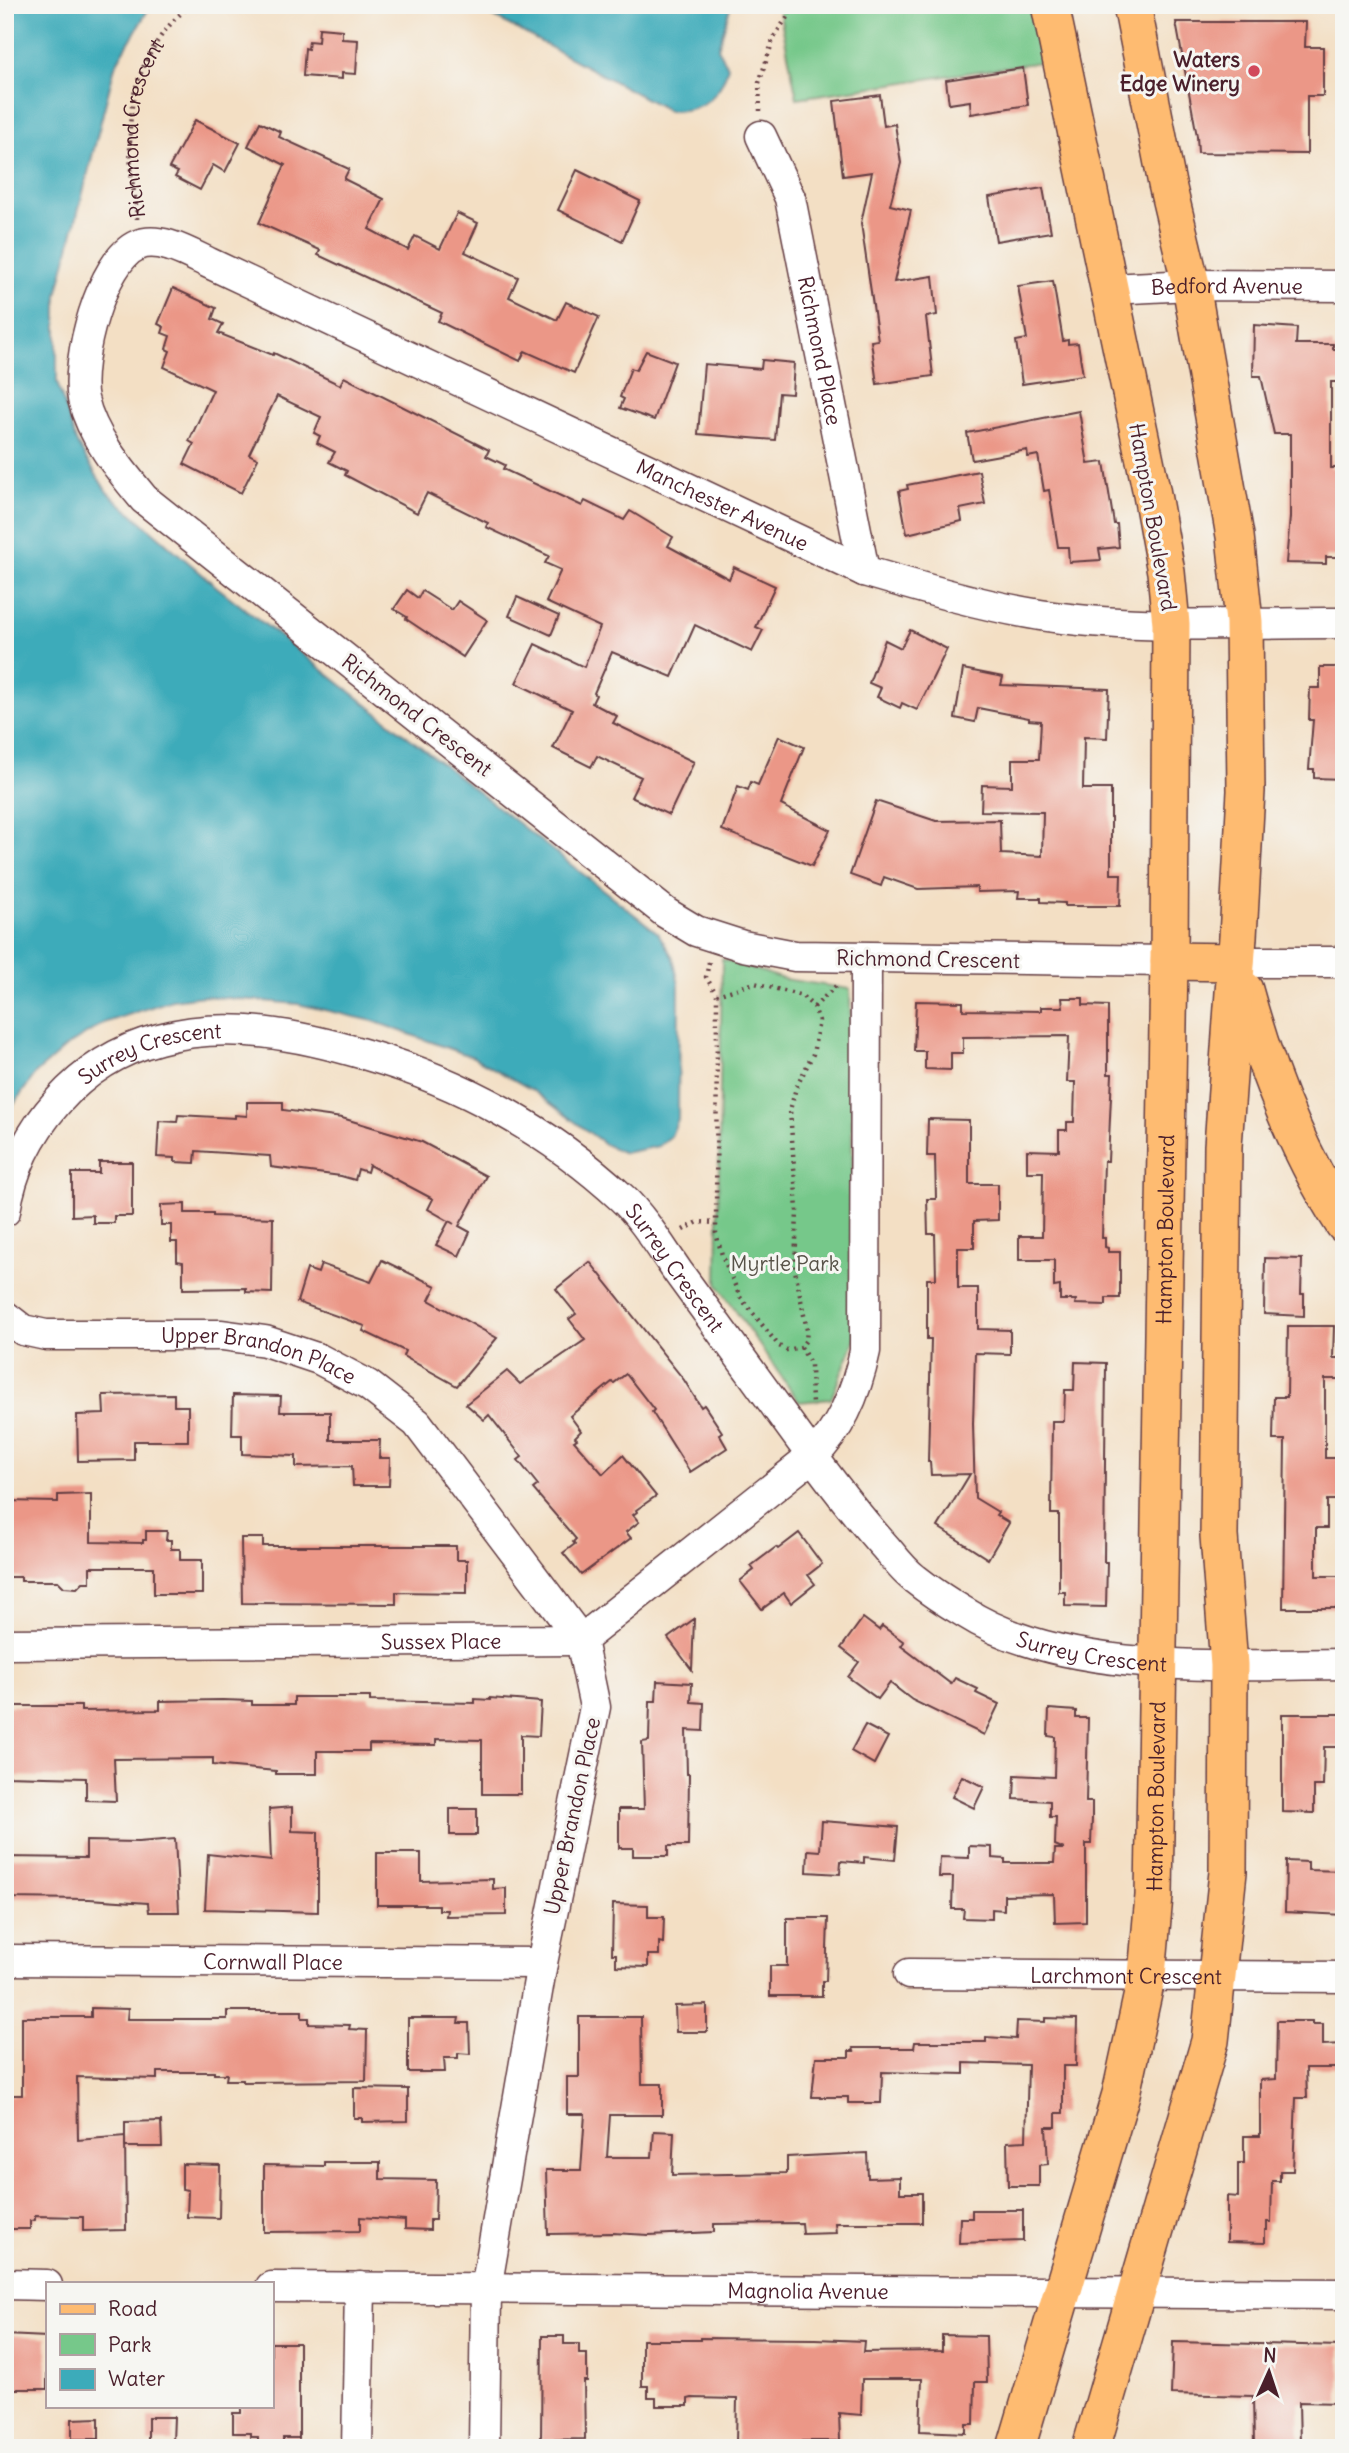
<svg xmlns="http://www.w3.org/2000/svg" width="1349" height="2453" font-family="Delius,sans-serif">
<rect width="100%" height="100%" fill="#f6f6f2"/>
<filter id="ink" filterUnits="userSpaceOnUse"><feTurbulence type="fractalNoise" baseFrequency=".0143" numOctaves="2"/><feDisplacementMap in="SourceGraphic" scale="14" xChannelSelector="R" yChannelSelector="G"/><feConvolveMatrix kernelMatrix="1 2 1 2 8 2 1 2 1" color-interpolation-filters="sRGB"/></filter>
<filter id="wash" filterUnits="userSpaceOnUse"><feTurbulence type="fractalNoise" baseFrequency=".00686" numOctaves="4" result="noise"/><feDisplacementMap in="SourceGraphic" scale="28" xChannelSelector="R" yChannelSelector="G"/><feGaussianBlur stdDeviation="1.57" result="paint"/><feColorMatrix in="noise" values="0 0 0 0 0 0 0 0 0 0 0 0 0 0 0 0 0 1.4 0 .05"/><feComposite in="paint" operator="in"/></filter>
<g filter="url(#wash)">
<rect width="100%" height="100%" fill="#f3dfc4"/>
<g fill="#76c88a" stroke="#60745a" stroke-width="2">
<polygon points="778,5 1029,5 1041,62 797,98"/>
<polygon points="722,959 784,979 850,989 855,1339 831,1399 799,1402 717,1284"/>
</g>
<g fill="#3cabba" stroke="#436572" stroke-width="2">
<polygon points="5,5 151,5 115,66 57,295 57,382 77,444 107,492 217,587 658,933 673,958 679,985 678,1119 671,1136 659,1146 624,1153 606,1145 532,1090 473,1057 373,1021 298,1004 204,996 172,1000 104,1023 67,1046 36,1073 5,1117"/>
<path d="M472 5H731L718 48 728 67C720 98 701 112 669 111Z"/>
</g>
<g id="blocks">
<g fill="#eb9787">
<polygon points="1176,22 1306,22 1305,47 1323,47 1323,96 1307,96 1307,154 1198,153 1197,136"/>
<polygon points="319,28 342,30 342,39 358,40 356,74 342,73 342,79 303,76 305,48 308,49 309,41 318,42"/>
<polygon points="1023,68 1028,105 971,114 970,101 949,104 946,80"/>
<polygon points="880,95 884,126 895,124 901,163 890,205 911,210 894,282 933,276 937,315 926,317 933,376 877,384 871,341 878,340 861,223 872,172 843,176 834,101"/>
<polygon points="195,120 240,143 225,172 213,165 200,190 175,177 178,172 169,168"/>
<polygon points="260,122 281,132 279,137 349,169 344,179 384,199 369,229 408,250 415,236 440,249 457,213 478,223 465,252 518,277 509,297 557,320 566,302 599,317 574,373 525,351 520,361 438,321 442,313 318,255 320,250 259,223 285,165 248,146"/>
<polygon points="577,170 640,201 622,241 558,210"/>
<polygon points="1043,188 1051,232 996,241 989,197"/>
<polygon points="1053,281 1063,341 1068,340 1068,344 1078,343 1083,375 1022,384 1016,341 1027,339 1018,286"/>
<polygon points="173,288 216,308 212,319 223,324 218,333 273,355 274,353 340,385 344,377 489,450 486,456 505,465 503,469 582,506 585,501 624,520 630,511 673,537 668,546 729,579 734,567 775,586 756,627 763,630 752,652 695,625 672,677 612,652 594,693 596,695 592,703 617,716 613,723 694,762 669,815 631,797 641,777 597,756 591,767 553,748 572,710 516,683 535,644 584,667 600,627 546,602 561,570 545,563 549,556 486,527 488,523 427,493 417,513 345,475 347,471 329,462 335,452 317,443 320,436 314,433 321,417 277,396 249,454 258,459 241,493 184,464 194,444 189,441 213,390 164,367 170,351 166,349 170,336 162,333 164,327 158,324"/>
<polygon points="1254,325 1297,328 1296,344 1333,344 1333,349 1344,349 1344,382 1331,382 1331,468 1344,468 1344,557 1326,557 1326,564 1286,563 1290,517 1290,434 1274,434 1261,376 1253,376"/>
<polygon points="646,351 675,362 654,420 620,408 624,399 620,397 631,368 636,370"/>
<polygon points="762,360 794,363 792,394 779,393 775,440 698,434 704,364 761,369"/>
<polygon points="1079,411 1088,464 1104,462 1114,524 1117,524 1119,547 1099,549 1101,560 1069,562 1068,547 1058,547 1049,490 1044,491 1038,455 1028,457 1027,450 972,460 967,433"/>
<polygon points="979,471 985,504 960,509 962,521 907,534 899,491 908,489 907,485"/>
<polygon points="407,590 418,598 422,591 452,610 458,601 487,620 463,657 406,619 407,617 394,609"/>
<polygon points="517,597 559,616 551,635 509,616"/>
<polygon points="910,630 947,649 917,710 902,703 900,708 877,697 881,688 869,683 885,640 901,648"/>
<polygon points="1320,667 1344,667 1344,779 1314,778 1314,769 1309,769 1313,720 1309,720 1310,688 1320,688"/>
<polygon points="963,669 1003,677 1001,685 1109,689 1107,738 1084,737 1083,789 1111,789 1111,874 1121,874 1120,906 1065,906 1065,903 1041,902 1041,898 1018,898 1019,891 977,892 977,887 918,889 884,877 881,886 850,875 876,801 936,821 1000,820 1001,854 1042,856 1043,812 981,811 982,785 1012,786 1012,759 1039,759 1041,721 1029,720 1029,718 978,708 975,722 955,718"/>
<polygon points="779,736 804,747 781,805 830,830 812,866 722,830 738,786 748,790 751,782 758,785"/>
<polygon points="1062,998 1083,998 1083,1005 1108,1006 1108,1074 1112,1074 1108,1161 1104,1161 1102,1238 1105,1238 1105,1247 1108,1248 1108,1252 1120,1252 1120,1298 1106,1298 1106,1305 1075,1304 1076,1300 1060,1300 1060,1286 1054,1287 1054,1260 1019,1260 1019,1236 1042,1236 1043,1172 1027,1172 1027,1150 1059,1151 1059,1130 1067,1130 1067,1122 1074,1122 1075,1082 1067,1082 1069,1036 963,1037 963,1053 951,1053 951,1070 925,1069 925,1051 914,1051 916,1001 963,1002 963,1010 1041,1011 1041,1007 1063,1007"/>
<polygon points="247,1102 283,1102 283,1110 342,1118 422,1142 486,1176 459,1226 470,1232 459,1256 436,1245 449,1221 454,1224 428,1209 433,1199 369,1165 367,1172 358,1169 355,1180 341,1176 271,1167 270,1156 196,1151 195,1163 175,1162 175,1158 157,1157 159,1121 177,1122 178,1115 235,1118 235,1115 247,1116"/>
<polygon points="928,1119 969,1120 969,1184 998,1184 998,1220 974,1221 974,1248 958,1248 958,1288 978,1288 978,1329 1010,1330 1010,1354 975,1353 973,1424 975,1498 998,1512 996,1515 1009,1523 988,1559 938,1527 970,1474 931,1475 930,1462 928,1462 931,1339 927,1339 927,1279 936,1279 935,1234 928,1234 927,1199 936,1199 935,1156 927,1156"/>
<polygon points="99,1162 132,1162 132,1216 114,1216 114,1223 93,1223 93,1215 72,1216 72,1173 99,1173"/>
<polygon points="185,1204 185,1213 213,1213 213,1216 273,1218 272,1293 246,1292 246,1288 183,1289 183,1262 177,1261 177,1242 171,1242 171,1225 161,1225 161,1205"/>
<polygon points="1265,1258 1302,1259 1301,1294 1304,1294 1304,1316 1264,1314"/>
<polygon points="382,1260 436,1286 429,1300 497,1338 457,1386 403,1356 405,1351 363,1331 365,1326 297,1302 307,1269 318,1273 321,1264 371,1282"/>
<polygon points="590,1262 684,1380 701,1407 704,1405 722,1432 719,1434 727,1448 690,1472 652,1412 654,1410 626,1374 614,1383 612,1382 570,1416 581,1431 575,1437 577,1439 574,1441 603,1474 623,1455 656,1496 636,1510 637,1512 633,1515 639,1522 626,1532 631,1538 581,1575 563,1553 575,1544 573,1542 576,1539 533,1489 538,1485 518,1460 522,1457 489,1415 484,1420 466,1404 507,1371 520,1384 585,1340 569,1319 576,1314 556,1289"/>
<polygon points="1288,1326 1334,1326 1333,1358 1340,1358 1340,1379 1325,1379 1325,1458 1344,1458 1344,1500 1327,1500 1327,1528 1316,1528 1316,1576 1344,1576 1344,1608 1283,1608 1285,1440 1273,1440 1274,1397 1287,1397"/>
<polygon points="1075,1362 1106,1363 1104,1562 1107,1562 1106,1607 1065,1606 1065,1592 1059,1592 1059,1514 1051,1514 1052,1421 1064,1421 1065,1390 1074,1390"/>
<polygon points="174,1394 174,1406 188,1406 188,1441 134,1441 134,1460 78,1461 77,1415 104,1414 103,1395"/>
<polygon points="233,1395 281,1396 280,1412 330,1412 330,1440 380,1440 379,1458 390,1458 389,1486 353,1486 352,1466 296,1467 296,1456 242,1454 242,1435 232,1435"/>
<polygon points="91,1494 91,1542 143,1543 143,1540 146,1540 146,1531 167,1531 166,1540 171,1540 171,1549 180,1549 180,1560 202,1560 202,1594 154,1594 154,1567 90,1567 90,1582 83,1582 77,1588 64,1587 58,1581 21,1581 21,1577 5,1577 5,1501 58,1502 58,1495"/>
<polygon points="799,1533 822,1564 808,1575 815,1584 791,1603 784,1593 762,1609 740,1581 754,1570 751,1566 776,1547 778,1549"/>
<polygon points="241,1538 263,1538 263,1546 456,1546 456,1560 467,1560 467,1593 396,1592 396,1604 242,1603"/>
<polygon points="863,1618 879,1630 882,1626 904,1642 901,1646 951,1684 955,1678 978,1689 976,1693 999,1704 984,1735 912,1700 890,1683 878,1699 848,1677 859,1662 841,1648"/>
<polygon points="694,1619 692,1670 668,1638"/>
<polygon points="657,1681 692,1683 691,1702 704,1703 703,1731 686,1730 687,1774 689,1774 688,1846 668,1846 668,1856 633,1856 633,1848 619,1848 619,1809 644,1809 642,1742 649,1741 650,1701 656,1701"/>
<polygon points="294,1697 370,1697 370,1701 475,1703 475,1699 490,1700 490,1698 541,1702 539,1736 521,1735 521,1794 482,1794 482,1740 436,1739 436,1745 369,1744 369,1751 317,1751 317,1774 276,1774 276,1771 213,1765 213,1758 114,1759 116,1801 86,1800 86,1778 5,1776 5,1706 81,1706 81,1711 160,1710 160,1701 222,1700 252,1701 252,1705 294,1705"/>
<polygon points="1049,1709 1076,1711 1076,1718 1088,1718 1086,1802 1092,1802 1092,1818 1091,1844 1086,1844 1086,1922 1055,1923 1054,1894 1004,1895 1004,1910 992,1909 992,1919 963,1918 964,1909 952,1909 953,1877 939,1877 940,1857 969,1858 969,1846 992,1847 992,1858 1005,1859 1005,1863 1054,1863 1055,1849 1064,1849 1055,1845 1056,1817 1050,1817 1050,1801 1014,1799 1015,1775 1054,1777 1055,1737 1048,1736"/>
<polygon points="1282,1714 1344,1714 1344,1747 1324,1747 1323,1786 1314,1786 1314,1813 1282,1812"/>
<polygon points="865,1725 888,1737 874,1764 851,1751"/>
<polygon points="962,1776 984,1787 974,1808 952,1797"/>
<polygon points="292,1807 292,1831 318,1832 318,1912 205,1909 208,1854 271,1861 269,1809"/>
<rect x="450" y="1809" width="27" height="26"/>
<polygon points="822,1821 898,1827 895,1860 864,1857 864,1863 841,1861 840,1874 807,1872 808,1850 820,1851"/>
<polygon points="175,1839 179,1912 149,1912 148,1903 89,1899 5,1898 5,1857 86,1858 86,1841 138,1842"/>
<polygon points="377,1853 421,1853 421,1881 493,1879 493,1889 506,1888 506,1915 446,1916 447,1910 439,1910 439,1905 377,1905"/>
<polygon points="1286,1861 1308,1862 1308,1870 1344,1871 1344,1915 1285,1912"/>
<polygon points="613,1904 648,1905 648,1917 664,1917 663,1943 659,1942 659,1955 648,1955 648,1967 616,1966 616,1954 612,1954"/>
<polygon points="787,1918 828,1918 826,1981 822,1981 822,1996 770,1996 770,1966 787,1966"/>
<polygon points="707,2005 707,2032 676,2032 675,2006"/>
<polygon points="91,2008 128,2009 127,2019 227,2019 227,2011 302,2011 302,2018 309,2018 309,2024 350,2025 349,2029 367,2030 366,2081 243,2082 243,2080 226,2080 227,2074 214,2074 214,2072 157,2072 157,2079 77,2077 78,2140 125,2136 126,2230 83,2231 83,2217 35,2216 35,2220 30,2221 30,2229 5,2229 5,2095 22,2095 22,2017 91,2017"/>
<polygon points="579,2017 641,2017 642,2084 662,2084 662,2115 610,2115 607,2157 652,2157 654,2131 674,2132 672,2175 787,2173 787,2157 867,2153 868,2178 900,2177 900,2193 922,2193 922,2223 835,2223 836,2233 803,2234 802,2223 714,2224 714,2232 649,2235 613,2233 548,2234 546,2170 581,2170 585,2114 567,2114 567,2077 579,2077"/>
<polygon points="408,2018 459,2018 458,2023 469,2023 470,2054 458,2053 458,2058 444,2058 445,2072 408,2072"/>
<polygon points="1045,2018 1077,2019 1076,2066 1063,2066 1063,2113 1056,2113 1056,2127 1046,2127 1048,2164 1039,2165 1039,2186 1008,2186 1007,2142 1026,2141 1028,2065 964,2063 964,2074 882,2072 881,2103 848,2103 848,2097 812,2097 816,2057 849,2057 849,2051 854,2051 853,2048 914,2048 915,2042 986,2042 986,2037 1016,2039 1017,2021 1045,2022"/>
<polygon points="1277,2021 1312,2021 1312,2024 1323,2024 1323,2045 1344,2044 1344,2068 1306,2068 1307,2098 1296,2098 1293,2171 1280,2171 1280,2181 1272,2181 1271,2222 1267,2222 1267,2230 1265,2230 1265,2243 1227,2242 1227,2196 1238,2197 1238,2163 1244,2163 1244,2136 1260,2136 1260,2080 1276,2079"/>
<polygon points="354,2088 408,2089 408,2121 362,2122 362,2118 354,2118"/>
<polygon points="161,2121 162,2147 125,2147 125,2122"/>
<polygon points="324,2162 380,2162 380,2179 436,2180 435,2220 430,2220 430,2230 405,2229 405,2220 360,2217 360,2231 264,2232 264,2165 324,2166"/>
<polygon points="182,2164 220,2165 219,2218 187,2217 188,2190 182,2189"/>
<polygon points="972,2210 1023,2210 1023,2241 959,2243 960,2218 972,2218"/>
<polygon points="5,2335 47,2337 47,2389 5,2389"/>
<polygon points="942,2335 986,2336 987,2382 975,2382 974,2424 966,2424 966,2433 920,2431 922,2379 862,2379 861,2415 839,2413 840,2441 802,2441 802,2445 736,2443 737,2399 692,2398 688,2399 688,2406 656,2406 656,2398 648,2398 648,2386 642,2386 642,2340 700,2340 700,2338 815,2339 864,2341 863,2352 942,2351"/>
<polygon points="542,2336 564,2336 564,2344 579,2344 579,2354 587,2354 587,2381 584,2381 585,2439 541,2440"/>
<polygon points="1173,2342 1341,2346 1340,2403 1299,2402 1300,2444 1254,2444 1253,2396 1171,2394"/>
<polygon points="271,2343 299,2343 299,2438 283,2438 283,2448 258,2448 258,2437 251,2437 251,2433 233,2433 233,2413 241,2413 241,2406 271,2406"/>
<polygon points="148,2417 174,2417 173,2442 148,2442"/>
<polygon points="99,2418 99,2439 72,2439 72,2419"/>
</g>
</g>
</g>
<g filter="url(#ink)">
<use href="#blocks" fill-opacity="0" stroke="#633c42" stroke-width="2"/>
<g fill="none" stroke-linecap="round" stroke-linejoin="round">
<g stroke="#633c42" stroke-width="33">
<g id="minor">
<path id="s2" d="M761 136 790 198 864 571"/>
<path id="s3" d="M1110 289 1191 285 1344 286"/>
<path id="s4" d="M1169 961 795 956 743 946 696 931 666 913 144 499C120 470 92 437 83 399 75 363 101 260 138 245 160 236 190 254 209 263L864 571C922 588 980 605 1040 615 1140 631 1243 622 1344 623"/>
<polyline points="1236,962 1344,962"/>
<path id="s5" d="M5 1211C18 1130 79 1060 159 1039 227 1020 300 1035 367 1055 461 1082 550 1131 622 1198 642 1216 662 1249 678 1272 719 1329 761 1385 802 1442 829 1479 856 1515 886 1548 895 1559 904 1571 915 1579 930 1591 947 1602 964 1612 1064 1676 1228 1665 1344 1664"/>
<path id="s6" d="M5 1316 23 1330 46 1335H222L265 1341 319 1359 368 1385 417 1423 581 1640 595 1707 542 1963 486 2289 484 2448"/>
<path id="s7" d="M5 1644 581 1640 813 1456C841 1429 857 1390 865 1351L866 958"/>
<path id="s8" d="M5 1960 542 1963"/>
<path id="s9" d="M909 1974 1344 1977"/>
<polyline points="5,2284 47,2285"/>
<path id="s10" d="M271 2287 1344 2294"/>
<polyline points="357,2448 360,2287"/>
</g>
</g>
<g stroke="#633c42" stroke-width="40">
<g id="major">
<polyline points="1169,961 1236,962"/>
<path d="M1244 990C1266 1071 1298 1153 1344 1224"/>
<path id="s11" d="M1016 2448 1121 2094 1147 1975 1154 1896 1169 961 1171 624 1166 572 1151 489 1050 5"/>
<polyline points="1091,2448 1210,2041 1228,1872 1229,1665 1219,1536 1223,1146 1238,937 1246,791 1244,622 1235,536 1191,285 1167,184 1132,5"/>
</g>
</g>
<g stroke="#633c42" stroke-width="4.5" stroke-dasharray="2 5" stroke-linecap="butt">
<polyline points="760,111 759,83 774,37 795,5"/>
<path id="s1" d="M137 219C137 203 132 187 131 171 130 149 129 127 132 106 137 69 161 27 191 5"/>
<polyline points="709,962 706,977 717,995 716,1233 722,1255 740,1297 779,1346 787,1350 801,1347 806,1340 807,1330 795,1270 797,1210 790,1110 796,1088 813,1054 819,1021 814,1007 802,996 755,983 717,995"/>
<polyline points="814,1007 839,983"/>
<polyline points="683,1230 698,1222 716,1223"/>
<polyline points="801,1347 811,1365 812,1407"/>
</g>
<use href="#minor" stroke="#fff" stroke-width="30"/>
<use href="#major" stroke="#febb71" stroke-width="37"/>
</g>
</g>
<circle fill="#d1495b" stroke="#f6f6f2" stroke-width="2.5" cx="1254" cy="71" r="7"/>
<g text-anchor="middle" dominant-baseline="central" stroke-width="6" stroke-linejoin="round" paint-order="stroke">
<g font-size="21" font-weight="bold" fill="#4a1f2b" stroke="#f6f6f2" text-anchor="end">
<text x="1240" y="59">Waters<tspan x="1240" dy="24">Edge Winery</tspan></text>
</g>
<g font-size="21" fill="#4a1f2b" stroke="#f6f6f2">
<text stroke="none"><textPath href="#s1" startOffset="93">Richmond Crescent</textPath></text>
<text stroke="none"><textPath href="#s3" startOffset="117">Bedford Avenue</textPath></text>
<text stroke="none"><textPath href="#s2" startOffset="224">Richmond Place</textPath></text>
<text stroke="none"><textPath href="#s4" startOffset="2109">Manchester Avenue</textPath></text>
<text transform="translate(1153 517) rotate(80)">Hampton Boulevard</text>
<text transform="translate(417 715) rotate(38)">Richmond Crescent</text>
<text transform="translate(928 959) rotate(1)">Richmond Crescent</text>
<text stroke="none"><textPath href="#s5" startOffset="231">Surrey Crescent</textPath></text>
<text stroke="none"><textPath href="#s11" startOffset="1237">Hampton Boulevard</textPath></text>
<text stroke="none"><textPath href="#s5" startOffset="838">Surrey Crescent</textPath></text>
<text stroke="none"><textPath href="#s6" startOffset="262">Upper Brandon Place</textPath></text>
<text stroke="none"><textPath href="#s7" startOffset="436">Sussex Place</textPath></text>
<text stroke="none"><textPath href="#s5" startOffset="1426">Surrey Crescent</textPath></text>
<text stroke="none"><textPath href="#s11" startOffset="670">Hampton Boulevard</textPath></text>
<text transform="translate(572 1816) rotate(-78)">Upper Brandon Place</text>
<text stroke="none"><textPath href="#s8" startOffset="268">Cornwall Place</textPath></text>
<text stroke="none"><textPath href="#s9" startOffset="217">Larchmont Crescent</textPath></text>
<text stroke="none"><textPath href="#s10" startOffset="537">Magnolia Avenue</textPath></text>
</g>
<g font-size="21" fill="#575248" stroke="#f6f6f2">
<text x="785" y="1263">Myrtle Park</text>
</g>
</g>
<rect width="1349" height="2453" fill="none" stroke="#f6f6f2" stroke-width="28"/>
<rect x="46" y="2282" width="228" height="126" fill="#f6f6f2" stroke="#b1a0a2" stroke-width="2"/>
<rect x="60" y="2304" width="35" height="10" fill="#febb71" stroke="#b1a0a2" stroke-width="2"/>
<text x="108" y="2316" font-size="21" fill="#4a1f2b">Road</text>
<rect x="60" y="2334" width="35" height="21" fill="#76c88a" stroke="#b1a0a2" stroke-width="2"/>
<text x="108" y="2352" font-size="21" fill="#4a1f2b">Park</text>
<rect x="60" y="2369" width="35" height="21" fill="#3cabba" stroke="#b1a0a2" stroke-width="2"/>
<text x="108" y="2386" font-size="21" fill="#4a1f2b">Water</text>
<g transform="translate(1269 2372) rotate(3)" stroke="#f6f6f2" stroke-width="5" paint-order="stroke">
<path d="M0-5L12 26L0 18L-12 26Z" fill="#4a1f2b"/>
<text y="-10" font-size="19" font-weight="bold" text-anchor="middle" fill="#4a1f2b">N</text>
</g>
</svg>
